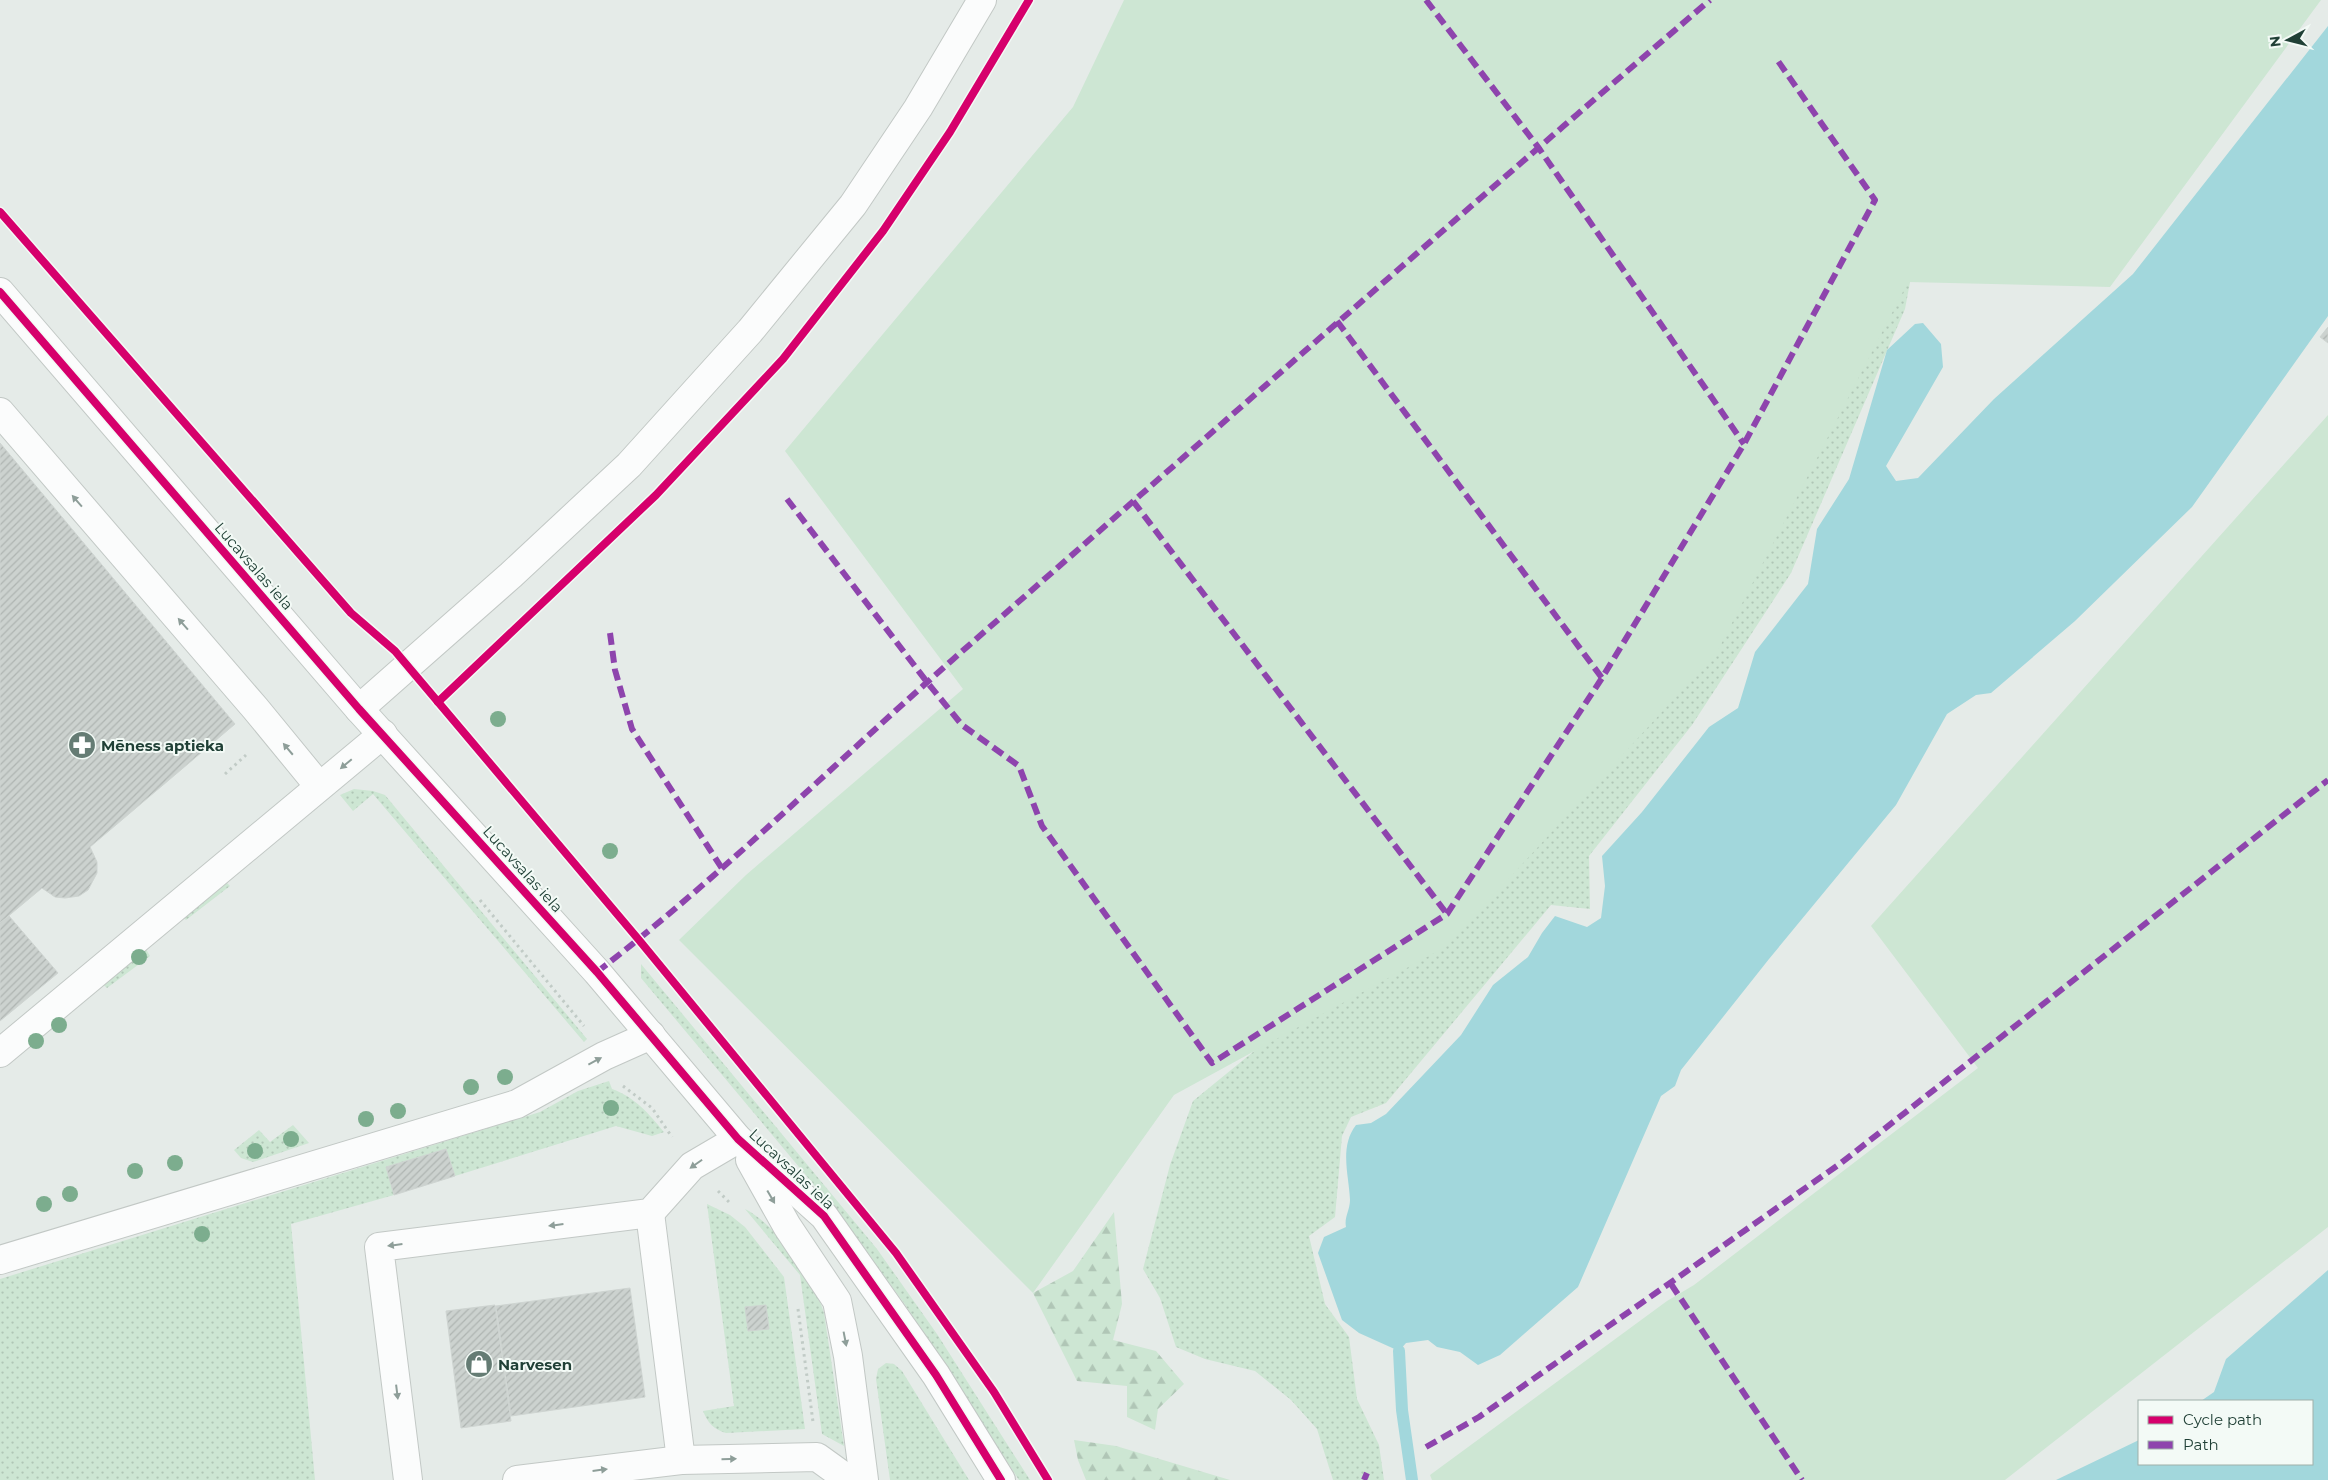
<svg xmlns="http://www.w3.org/2000/svg" width="2328" height="1480" font-family="Montserrat,sans-serif">
<defs>
<pattern id="grass-dots" width="8" height="8" patternUnits="userSpaceOnUse" patternTransform="scale(1.25)"><rect width="8" height="8" fill="#cde6d3"/><path d="M2 2h.1M6 6h.1" fill="none" stroke="#b0c6b6" stroke-width="1.8" stroke-linecap="round"/></pattern>
<pattern id="forest-firs" width="22" height="20" patternUnits="userSpaceOnUse" patternTransform="scale(1.25)"><rect width="22" height="20" fill="#cde6d3"/><path d="M5 1l3.5 6h-7zM16 11l3.5 6h-7z" fill="#b0c6b6"/></pattern>
<pattern id="building-hatch" width="6" height="6" patternUnits="userSpaceOnUse" patternTransform="scale(1.25)"><rect width="6" height="6" fill="#ccd2cf"/><path d="M-1 1l2-2M0 6l6-6M5 7l2-2" fill="none" stroke="#afb5b2"/></pattern>
</defs>
<rect width="100%" height="100%" fill="#e5ebe8"/>
<g fill="url(#grass-dots)">
<polygon points="1917,245 1905,309 1791,573 1692,725 1589,856 1590,909 1551,905 1386,1103 1351,1117 1342,1136 1335,1217 1309,1236 1325,1304 1349,1337 1357,1399 1379,1445 1384,1480 1333,1480 1317,1429 1291,1400 1255,1371 1205,1359 1176,1347 1160,1298 1143,1269 1170,1165 1193,1101 1504,847"/>
<polygon points="354,789 373,791 385,795 587,1039 584,1042 373,794 353,811 340,795"/>
<polygon points="221,877 230,886 186,920 179,914"/>
<polygon points="143,944 150,956 107,988 98,980"/>
<polygon points="641,964 877,1249 937,1334 1030,1480 1019,1480 904,1303 830,1204 641,978"/>
<path d="M609 1081 612 1089C635 1097 649 1114 664 1132L652 1136 616 1126 455 1176 446 1149 386 1167 394 1195 291 1224 315 1480H0V1279L540 1112 578 1091Z"/>
<polygon points="293,1125 309,1143 253,1162 241,1158 234,1150 259,1130 270,1142"/>
<path d="M707 1204 730 1215 745 1227 784 1277 805 1429 726 1433C713 1429 708 1423 703 1411L734 1406Z"/>
<path d="M745 1209C777 1225 814 1279 824 1313L844 1446 822 1434 800 1275Z"/>
<polygon points="886,1363 894,1364 902,1371 969,1480 890,1480 876,1379 878,1369"/>
</g>
<g fill="url(#forest-firs)">
<polygon points="1114,1212 1122,1304 1113,1340 1156,1351 1184,1384 1158,1409 1155,1430 1127,1417 1127,1386 1077,1381 1033,1293 1073,1271"/>
<polygon points="1074,1440 1116,1446 1230,1480 1086,1480 1078,1460"/>
</g>
<g fill="#cde6d3">
<polygon points="1124,0 2321,0 2110,287 1908,282 1717,652 1447,946 1174,1095 1033,1293 679,940 746,875 963,689 785,451 1073,107"/>
<polygon points="2328,415 2328,1227 2005,1480 1432,1480 1430,1475 1667,1301 1694,1285 1978,1068 1871,926"/>
</g>
<g fill="#a2d7dc">
<path d="M2328 26V316L2192 507 2075 621 1991 693 1976 695 1947 714 1896 805 1769 959 1681 1070 1675 1086 1661 1096 1578 1287 1500 1355 1478 1365 1460 1352 1437 1347 1428 1340 1406 1343 1399 1351 1359 1333 1342 1320 1318 1253 1324 1237 1346 1227C1344 1217 1350 1210 1350 1200 1349 1175 1339 1147 1356 1125L1371 1123 1386 1114 1461 1035 1493 985 1528 957 1542 933 1555 916 1587 927 1601 918 1605 886 1602 856 1642 812 1709 727 1738 708 1755 652 1808 584 1817 529 1849 479 1887 350 1915 324 1923 323 1941 344 1943 367 1886 466 1896 481 1918 478 1994 399 2133 274Z"/>
<polygon points="2328,1270 2328,1480 2056,1480 2139,1440 2139,1464 2312,1464 2312,1401 2201,1401 2214,1392 2226,1359"/>
</g>
<g fill="none" stroke-linecap="round" stroke-linejoin="round">
<polyline stroke="#a2d7dc" stroke-width="12" points="1399,1351 1402,1410 1412,1480"/>
</g>
<g fill="url(#building-hatch)" stroke="#ced4d1">
<polygon points="2328,327 2328,343 2320,337"/>
<polygon points="0,443 235,724 90,847 97,862 97,873 88,890 79,896 65,898 55,897 42,888 0,923"/>
<polygon points="9,916 58,973 0,1021 0,923"/>
<polygon points="446,1149 455,1176 394,1195 386,1167"/>
<polygon points="630,1288 645,1397 511,1416 496,1306"/>
<polygon points="495,1305 511,1421 461,1428 446,1311"/>
<polygon points="766,1305 769,1329 748,1331 745,1307"/>
</g>
<g fill="none" stroke-linecap="round" stroke-linejoin="round">
<g stroke="#c2c8c5" stroke-width="30">
<g id="minor">
<polyline points="0,292 359,709 597,972 738,1139 824,1216 936,1375 1001,1480"/>
<polyline points="0,412 255,708 319,786"/>
<polyline points="359,709 511,575 629,465 750,331 853,205 918,108 982,0"/>
<polyline points="0,1053 383,734"/>
<polyline points="750,1160 787,1226 837,1301 848,1356 864,1480"/>
<polyline points="650,1213 681,1460"/>
<polyline points="0,1260 517,1104 604,1056 651,1035"/>
<polyline points="408,1480 379,1247 650,1213 692,1166 738,1139"/>
<polyline points="517,1480 681,1460 817,1457 849,1480"/>
</g>
</g>
<g stroke="#c1cbc6" stroke-width="3" stroke-dasharray="2.5 4" stroke-linecap="butt">
<polyline points="225,774 246,755"/>
<polyline points="480,900 584,1026"/>
<polyline points="623,1086 652,1108 672,1137"/>
<polyline points="718,1191 731,1204"/>
<polyline points="798,1309 813,1422"/>
</g>
<use href="#minor" stroke="#fbfcfc" stroke-width="28"/>
<g stroke="#8e44ad" stroke-width="6" stroke-dasharray="12 6" stroke-linecap="butt">
<polyline points="1426,0 1538,147 1744,444"/>
<polyline points="1337,321 1602,678"/>
<polyline points="787,499 927,682 962,725 1019,766 1042,826 1212,1063 1447,914 1602,678 1744,444 1875,200 1778,61"/>
<polyline points="1133,501 1447,914"/>
<polyline points="610,633 615,670 632,729 723,870"/>
<path d="M597 972C724 874 838 760 959 654 1209 435 1458 216 1710 0"/>
<polyline points="1671,1284 1802,1480"/>
<polyline points="1426,1447 1479,1417 1841,1163 2328,780"/>
<polyline points="1364,1480 1367,1473"/>
</g>
<g stroke="#f3faf6" stroke-width="11">
<g id="cycleway">
<polyline points="0,212 351,613 395,651 639,940 896,1253 994,1392 1048,1480"/>
<polyline points="0,292 359,709 597,972 738,1139 824,1216 936,1375 1001,1480"/>
<polyline points="438,702 656,495 783,359 883,231 950,132 1029,0"/>
</g>
</g>
<use href="#cycleway" stroke="#d6006c" stroke-width="8"/>
</g>
<g fill="#7cad8e">
<circle cx="498" cy="719" r="8"/>
<circle cx="610" cy="851" r="8"/>
<circle cx="139" cy="957" r="8"/>
<circle cx="59" cy="1025" r="8"/>
<circle cx="36" cy="1041" r="8"/>
<circle cx="505" cy="1077" r="8"/>
<circle cx="471" cy="1087" r="8"/>
<circle cx="611" cy="1108" r="8"/>
<circle cx="398" cy="1111" r="8"/>
<circle cx="366" cy="1119" r="8"/>
<circle cx="291" cy="1139" r="8"/>
<circle cx="255" cy="1151" r="8"/>
<circle cx="175" cy="1163" r="8"/>
<circle cx="135" cy="1171" r="8"/>
<circle cx="70" cy="1194" r="8"/>
<circle cx="44" cy="1204" r="8"/>
<circle cx="202" cy="1234" r="8"/>
</g>
<defs><path id="oneway-solid" d="M-6-.8H1V-3.2L6.5 0L1 3.2V.8H-6Z" transform="scale(1.25)"/></defs>
<g fill="#8e9e99">
<use href="#oneway-solid" transform="translate(77 501) rotate(-131)"/>
<use href="#oneway-solid" transform="translate(183 624) rotate(-131)"/>
<use href="#oneway-solid" transform="translate(288 749) rotate(-130)"/>
<use href="#oneway-solid" transform="translate(346 764) rotate(140)"/>
<use href="#oneway-solid" transform="translate(595 1061) rotate(-28)"/>
<use href="#oneway-solid" transform="translate(696 1164) rotate(145)"/>
<use href="#oneway-solid" transform="translate(771 1197) rotate(60)"/>
<use href="#oneway-solid" transform="translate(556 1225) rotate(173)"/>
<use href="#oneway-solid" transform="translate(395 1245) rotate(173)"/>
<use href="#oneway-solid" transform="translate(845 1339) rotate(79)"/>
<use href="#oneway-solid" transform="translate(397 1392) rotate(83)"/>
<use href="#oneway-solid" transform="translate(729 1459) rotate(-1)"/>
<use href="#oneway-solid" transform="translate(600 1470) rotate(-7)"/>
</g>
<defs>
<g id="pharmacy-disc" transform="scale(1.4375)"><circle r="9.5" fill="#657c74" stroke="#f3faf6"/><path d="M-2-6h4v4h4v4h-4v4h-4v-4h-4v-4h4Z" fill="#fff"/></g>
<g id="shop-disc" transform="scale(1.4375)"><circle r="9.5" fill="#657c74" stroke="#f3faf6"/><path d="M-5-2.5h2.3a2.7 3.5 0 0 1 5.4 0H5L5.5 6h-11ZM-1.5-2.5h3a1.5 2.3 0 0 0-3 0Z" fill="#fff"/></g>
</defs>
<g fill-rule="evenodd">
<use href="#pharmacy-disc" x="82" y="745"/>
<use href="#shop-disc" x="479" y="1364"/>
</g>
<g text-anchor="middle" dominant-baseline="central" stroke-width="4" stroke-linejoin="round" paint-order="stroke">
<g font-size="15" fill="#204036" stroke="#f3faf6">
<text transform="translate(254 566) rotate(49)">Lucavsalas iela</text>
<text transform="translate(523 869) rotate(48)">Lucavsalas iela</text>
<text transform="translate(792 1169) rotate(43)">Lucavsalas iela</text>
</g>
<g font-size="15" font-weight="bold" fill="#204036" stroke="#f3faf6" text-anchor="start">
<text x="101" y="745">Mēness aptieka</text>
<text x="498" y="1364">Narvesen</text>
</g>
</g>
<rect x="2138" y="1400" width="175" height="65" fill="#f3faf6" stroke="#9fb0a9"/>
<rect x="2148" y="1416" width="25" height="8" fill="#d6006c" stroke="#9fb0a9"/>
<text x="2183" y="1425" font-size="15" fill="#204036">Cycle path</text>
<rect x="2148" y="1441" width="25" height="8" fill="#8e44ad" stroke="#9fb0a9"/>
<text x="2183" y="1450" font-size="15" fill="#204036">Path</text>
<g transform="translate(2288 40) rotate(263)" stroke="#f3faf6" stroke-width="4" paint-order="stroke">
<path d="M0-4L9 19L0 12L-9 19Z" fill="#204036"/>
<text y="-8" font-size="14" font-weight="bold" text-anchor="middle" fill="#204036">N</text>
</g>
</svg>
